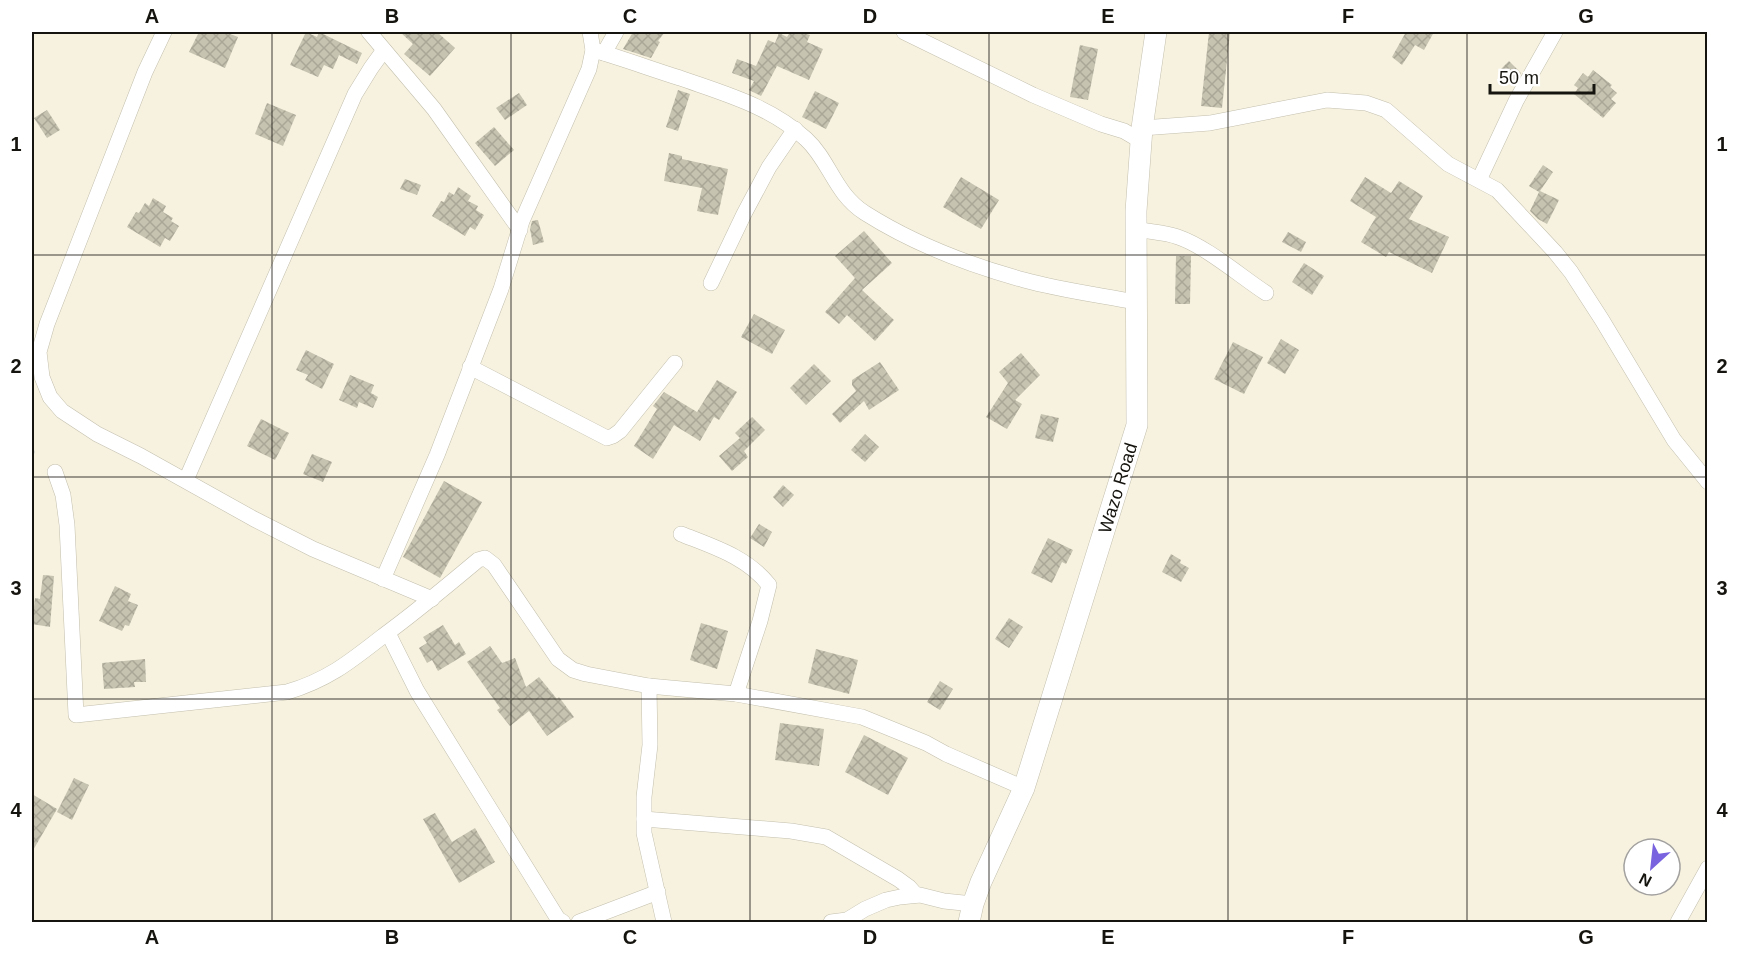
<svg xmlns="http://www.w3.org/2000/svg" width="1739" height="954" font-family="Arial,sans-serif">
<defs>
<pattern id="building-cross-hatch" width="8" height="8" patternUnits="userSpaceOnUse" patternTransform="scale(1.5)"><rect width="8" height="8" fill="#c7c3b1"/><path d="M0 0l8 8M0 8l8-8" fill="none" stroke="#aaa797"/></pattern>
</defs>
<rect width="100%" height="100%" fill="#f7f2e0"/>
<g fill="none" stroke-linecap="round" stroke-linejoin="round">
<polyline stroke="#8ca0b0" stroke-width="4.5" points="32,451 32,453"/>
</g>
<g fill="url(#building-cross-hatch)">
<polygon points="199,32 225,32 238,37 225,68 189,52"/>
<polygon points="306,32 317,37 319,32 362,53 357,64 339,55 333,69 324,65 318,77 290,65"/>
<polygon points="400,32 437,32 455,48 430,76 404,54 413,44"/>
<polygon points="633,32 665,32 658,41 660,42 651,58 623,49"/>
<polygon points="790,32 801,32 810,35 807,42 823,49 809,80 777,66 761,96 749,90 754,81 732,73 737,59 756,66 768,40 775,43 779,33 787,37"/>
<polygon points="1209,32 1230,32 1222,108 1201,106"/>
<polygon points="1406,32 1434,32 1424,50 1415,45 1402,65 1392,57"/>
<polygon points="1080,45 1098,49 1088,100 1070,97"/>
<polygon points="1509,61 1521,73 1514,84 1500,70"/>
<polygon points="1593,70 1612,85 1610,87 1617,93 1611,99 1616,103 1603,118 1574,94 1578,88 1574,85 1583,73 1588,77"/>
<polygon points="678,90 690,94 678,131 666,127"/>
<polygon points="815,91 839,103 826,129 802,117"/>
<polygon points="519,93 527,105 505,120 496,108"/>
<polygon points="267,103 296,115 283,146 255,134"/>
<polygon points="47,110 60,130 47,138 34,118"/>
<polygon points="494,127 514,150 495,166 475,143"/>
<polygon points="669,153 682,156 682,159 728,169 718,215 697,211 702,188 664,181"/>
<polygon points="1543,165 1553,172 1540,191 1559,200 1547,224 1538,219 1530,211 1539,192 1529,186"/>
<polygon points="961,177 999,200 981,229 943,207"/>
<polygon points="1365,177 1391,193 1399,181 1423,196 1409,219 1449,237 1432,273 1389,252 1386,257 1361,242 1376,217 1350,201"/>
<polygon points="405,179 421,185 417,195 400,189"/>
<polygon points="458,187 471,196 468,201 478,206 476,210 484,215 475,230 470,227 465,236 432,216 441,201 444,202 449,192 454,195"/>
<polygon points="153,198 166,206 163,212 173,218 171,221 179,226 170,241 165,238 160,247 127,227 136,212 139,213 145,203 149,206"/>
<polygon points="538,220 544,242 533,245 530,229 532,221"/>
<polygon points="864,231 892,263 862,290 894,320 875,341 847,315 839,324 825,312 855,278 835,256"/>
<polygon points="1288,232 1306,242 1301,252 1282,242"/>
<polygon points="1176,256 1191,256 1190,304 1175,304"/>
<polygon points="1304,263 1324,276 1312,295 1292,282"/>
<polygon points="754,314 785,330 772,354 741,337"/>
<polygon points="1281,339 1299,350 1285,374 1267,363"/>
<polygon points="1233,342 1263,357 1244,394 1214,379"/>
<polygon points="306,350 334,364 322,389 305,380 308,375 296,370"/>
<polygon points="1021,353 1040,375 1015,400 1022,404 1007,429 986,417 1008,383 999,372"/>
<polygon points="880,362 899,390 869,410 864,401 840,423 832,414 856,391 852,385 852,380"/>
<polygon points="814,364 831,381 806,405 790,388"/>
<polygon points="350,375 374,385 371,393 378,397 373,408 359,402 357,408 339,400"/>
<polygon points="717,380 737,392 719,420 714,417 700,441 674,425 653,459 634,446 657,409 653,406 664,392 697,412"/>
<polygon points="1041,414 1059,418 1053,442 1035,438"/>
<polygon points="752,417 765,430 744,451 748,457 732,471 719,456 740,438 735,433"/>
<polygon points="261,419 289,433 275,460 247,446"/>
<polygon points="865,434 879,447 865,462 851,450"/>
<polygon points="312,454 332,462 323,482 303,474"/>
<polygon points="444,481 482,502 440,578 403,557"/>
<polygon points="783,485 794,495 783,507 773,497"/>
<polygon points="759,524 772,532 764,547 750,538"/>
<polygon points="1048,538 1073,550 1066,564 1062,562 1052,583 1031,573"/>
<polygon points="1171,554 1181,560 1180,563 1189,568 1181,582 1162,572"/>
<polygon points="43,575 54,576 50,627 32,624 35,598 40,599"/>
<polygon points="115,586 131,594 128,601 138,605 129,626 125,625 122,631 99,621"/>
<polygon points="1009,618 1023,627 1009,648 995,639"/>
<polygon points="701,623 728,631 717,669 690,660"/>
<polygon points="443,625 455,645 459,642 466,654 438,671 432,660 427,663 419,648 427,643 423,637"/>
<polygon points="490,646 502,663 515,658 526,687 539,677 557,699 559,697 574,717 547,736 529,711 510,726 497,710 500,708 467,662"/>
<polygon points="816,649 858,660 849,694 808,683"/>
<polygon points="145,659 146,682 134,682 135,687 104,689 102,663"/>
<polygon points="940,681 953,689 940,710 927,702"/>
<polygon points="780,723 824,729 819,766 775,760"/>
<polygon points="864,735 908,758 888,795 845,772"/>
<polygon points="74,778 89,785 72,820 57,812"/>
<polygon points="32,794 57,809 32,852"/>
<polygon points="435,813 452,842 475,828 495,862 459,883 423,819"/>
</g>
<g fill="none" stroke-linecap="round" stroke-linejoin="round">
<g stroke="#c3bfad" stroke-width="16">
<g id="street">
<polyline points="164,32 145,72 47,324 39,352 42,377 50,397 62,411 97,434 141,456 254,519 313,549 432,599"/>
<polyline points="369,32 434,109 520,230"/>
<polyline points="904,32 1033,95 1101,124 1124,131 1141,141"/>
<path d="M593 50C622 58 651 69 680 78 725 94 770 106 806 139 830 161 834 193 865 213 914 244 969 265 1024 280 1060 290 1099 295 1136 302"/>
<polyline points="604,53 616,32"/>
<polyline points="1142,128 1210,123 1327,100 1366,103 1386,110 1448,164 1497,190 1555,252 1571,272 1602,320 1674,440 1708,482"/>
<polyline points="1479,180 1516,101 1555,32"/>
<path d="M1136 229C1149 232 1165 232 1178 237 1207 247 1240 276 1266 293"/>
<polyline points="711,283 744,214 769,167 795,129"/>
<polyline points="470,367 607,438 613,436 620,431 675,363"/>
<path d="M55 472 63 495 67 525 76 715 287 692C328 680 351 661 383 636 416 612 447 586 478 560L485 558 494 565 558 659 573 670 586 674 649 686 736 694 862 717 926 743 946 754 1024 788"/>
<polyline points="186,480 355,94 371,68 384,50"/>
<path d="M681 534C714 547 747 557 769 585L760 621 736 694"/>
<polyline points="383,579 437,455 501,289 522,221 589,69 593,50 590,32"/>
<polyline points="388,633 417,691 558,919 563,922"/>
<polyline points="649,686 650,745 644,797 644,833 664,922"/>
<polyline points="644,819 791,831 826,837 898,879 909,887 916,895"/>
<polyline points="579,922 658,892"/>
<polyline points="831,922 847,920 865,909 886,900 900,897 920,895 944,901 973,904"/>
<polyline points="1678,922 1708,868"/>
</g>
</g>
<g stroke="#c3bfad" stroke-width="22">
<polyline id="secondary" points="969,922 973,904 981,882 1024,788 1137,425 1136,211 1142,128 1156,32"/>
</g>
<use href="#street" stroke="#fff" stroke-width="15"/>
<use href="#secondary" stroke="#fff" stroke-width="21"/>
</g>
<path fill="none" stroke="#16140e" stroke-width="1.5" stroke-opacity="0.55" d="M272 32V922M511 32V922M750 32V922M989 32V922M1228 32V922M1467 32V922M32 255H1708M32 477H1708M32 699H1708"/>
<g text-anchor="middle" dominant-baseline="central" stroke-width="4.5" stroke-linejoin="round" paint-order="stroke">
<g font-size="18" fill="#16140e" stroke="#fff">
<text transform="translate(1118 488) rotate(-73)">Wazo Road</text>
</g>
</g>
<rect width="1739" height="954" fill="none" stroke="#ffffff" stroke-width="66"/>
<g transform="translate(1652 867) rotate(207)"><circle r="28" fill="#ffffff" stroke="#a2a19f" stroke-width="1.5"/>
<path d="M0-4.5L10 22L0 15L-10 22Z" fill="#7a63de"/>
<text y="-9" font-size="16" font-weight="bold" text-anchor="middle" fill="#16140e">N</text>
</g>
<path d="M1490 84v9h104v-9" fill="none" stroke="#16140e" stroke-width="3"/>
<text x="1499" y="84" font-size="18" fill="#16140e" stroke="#ffffff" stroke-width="4.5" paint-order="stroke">50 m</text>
<rect x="33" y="33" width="1673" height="888" fill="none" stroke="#16140e" stroke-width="2"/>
<g font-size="20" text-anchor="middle" font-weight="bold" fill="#16140e">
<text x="152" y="23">A</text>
<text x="392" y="23">B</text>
<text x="630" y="23">C</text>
<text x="870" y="23">D</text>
<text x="1108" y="23">E</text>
<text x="1348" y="23">F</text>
<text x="1586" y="23">G</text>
<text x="16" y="151">1</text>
<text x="1722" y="151">1</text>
<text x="16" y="373">2</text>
<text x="1722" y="373">2</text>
<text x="16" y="595">3</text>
<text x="1722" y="595">3</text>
<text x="16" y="817">4</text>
<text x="1722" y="817">4</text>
<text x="152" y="944">A</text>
<text x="392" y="944">B</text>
<text x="630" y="944">C</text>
<text x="870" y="944">D</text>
<text x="1108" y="944">E</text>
<text x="1348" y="944">F</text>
<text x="1586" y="944">G</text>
</g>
</svg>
